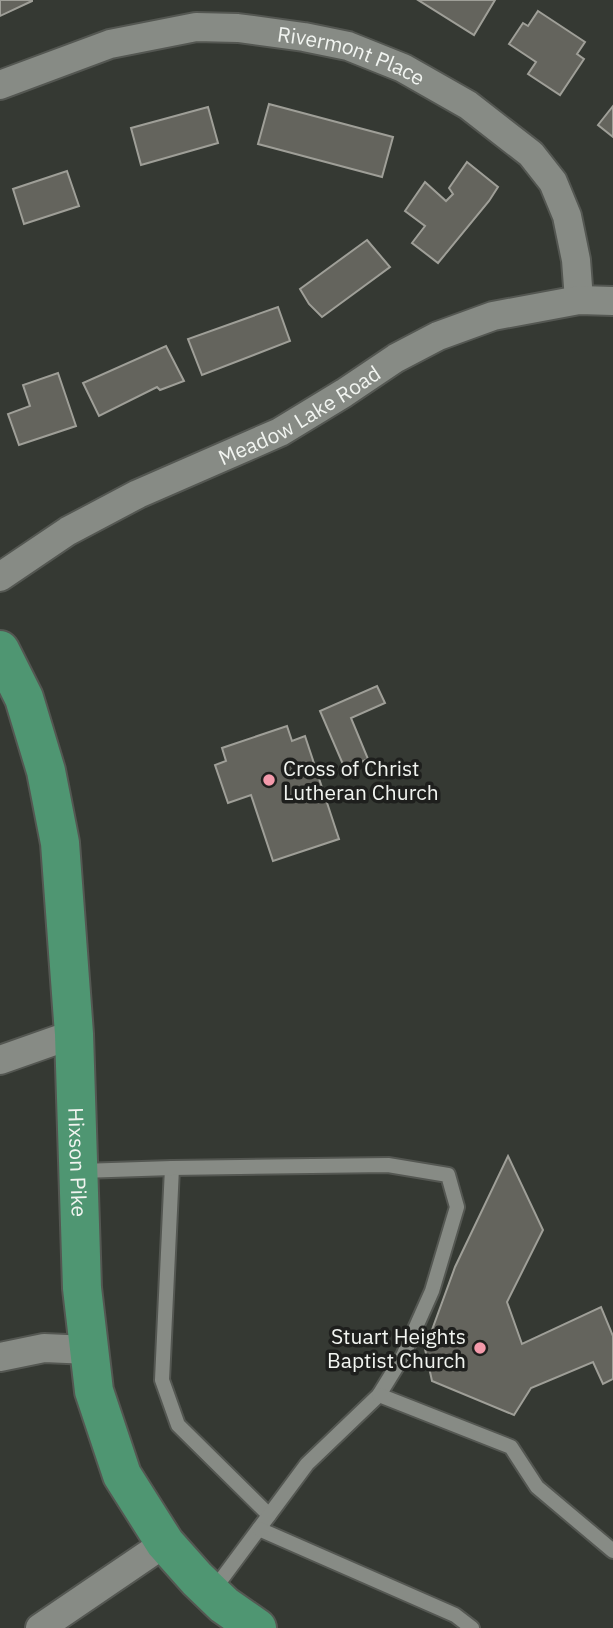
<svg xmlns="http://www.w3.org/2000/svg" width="613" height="1628" font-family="'IBM Plex Sans',sans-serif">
<rect width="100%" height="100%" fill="#353933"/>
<g fill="#64645d" stroke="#9f9f98" stroke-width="2">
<polygon points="0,0 32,0 32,1 0,16"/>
<polygon points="418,0 495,0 474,35"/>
<polygon points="538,11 585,42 577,54 584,59 560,95 528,74 536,62 509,44 523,23 528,26"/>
<polygon points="269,104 393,137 382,177 258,144"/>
<polygon points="613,106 613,137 598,125"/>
<polygon points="208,107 218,143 141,165 131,128"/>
<polygon points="467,162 498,187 489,201 438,263 412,243 425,226 405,211 425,182 446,201 453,194 449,188"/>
<polygon points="67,171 79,206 24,224 13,189"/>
<polygon points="367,240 390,267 322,317 309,304 300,289"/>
<polygon points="278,307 290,341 202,375 188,339"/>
<polygon points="166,346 184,381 160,390 157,387 99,416 83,383"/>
<polygon points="58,373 76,426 19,445 8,414 30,406 23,385"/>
<polygon points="377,686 385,703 351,718 368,759 345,769 320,711"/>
<polygon points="287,726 292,741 305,736 339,839 273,861 251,795 228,803 215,765 226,761 222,748"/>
<polygon points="508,1156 543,1230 507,1302 522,1344 601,1307 613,1336 613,1379 603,1384 593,1362 531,1388 514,1415 432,1381 425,1349 455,1267"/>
</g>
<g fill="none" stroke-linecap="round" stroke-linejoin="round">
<g stroke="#545752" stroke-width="18">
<g id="service">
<polyline points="172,1168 162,1380 178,1425 269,1515"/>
<polyline points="81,1171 172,1168 388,1165 448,1175 457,1207 432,1291 403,1356 379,1395 307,1464 212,1592"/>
<polyline points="379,1395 511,1447 537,1487 613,1551"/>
<polyline points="259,1529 455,1615 472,1628"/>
</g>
</g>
<g stroke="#545752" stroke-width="32">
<g id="minor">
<path id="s1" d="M0 85 110 44 196 27 238 28 304 37 348 46 403 68 468 105 531 154 553 182 567 216 576 260 579 300"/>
<path id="s2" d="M0 577 68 531 138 494 280 432 344 393 396 358 438 336 493 316 579 300 613 301"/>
<polyline points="0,1060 74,1034"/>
<polyline points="0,1357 44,1348 90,1350"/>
<polyline points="40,1628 165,1543"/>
</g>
</g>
<g stroke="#545752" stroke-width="42">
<g id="primary">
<path id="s3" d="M0 650 24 698 46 771 60 843 74 1034 82 1288 94 1391 122 1475 165 1543 197 1579 224 1605 257 1628"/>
</g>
</g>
<use href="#service" stroke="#878b85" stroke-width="14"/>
<use href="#minor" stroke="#878b85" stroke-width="28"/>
<use href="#primary" stroke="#4f9672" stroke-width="38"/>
</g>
<g fill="#f39aab" stroke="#1e1f1d" stroke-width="2.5">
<circle cx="269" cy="780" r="7"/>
<circle cx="480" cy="1348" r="7"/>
</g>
<g text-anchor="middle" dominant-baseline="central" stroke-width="7" stroke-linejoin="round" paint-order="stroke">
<g font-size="21" fill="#f1f4f0" stroke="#1e1f1d">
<text stroke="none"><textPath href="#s1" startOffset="364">Rivermont Place</textPath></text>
<text stroke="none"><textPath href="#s2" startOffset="341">Meadow Lake Road</textPath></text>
<text stroke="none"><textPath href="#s3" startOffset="523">Hixson Pike</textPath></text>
</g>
<g font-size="21" fill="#f1f4f0" stroke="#1e1f1d" text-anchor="start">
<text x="283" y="768">Cross of Christ<tspan x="283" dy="24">Lutheran Church</tspan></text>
<text x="466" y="1336" text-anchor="end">Stuart Heights<tspan x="466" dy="24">Baptist Church</tspan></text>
</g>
</g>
</svg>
